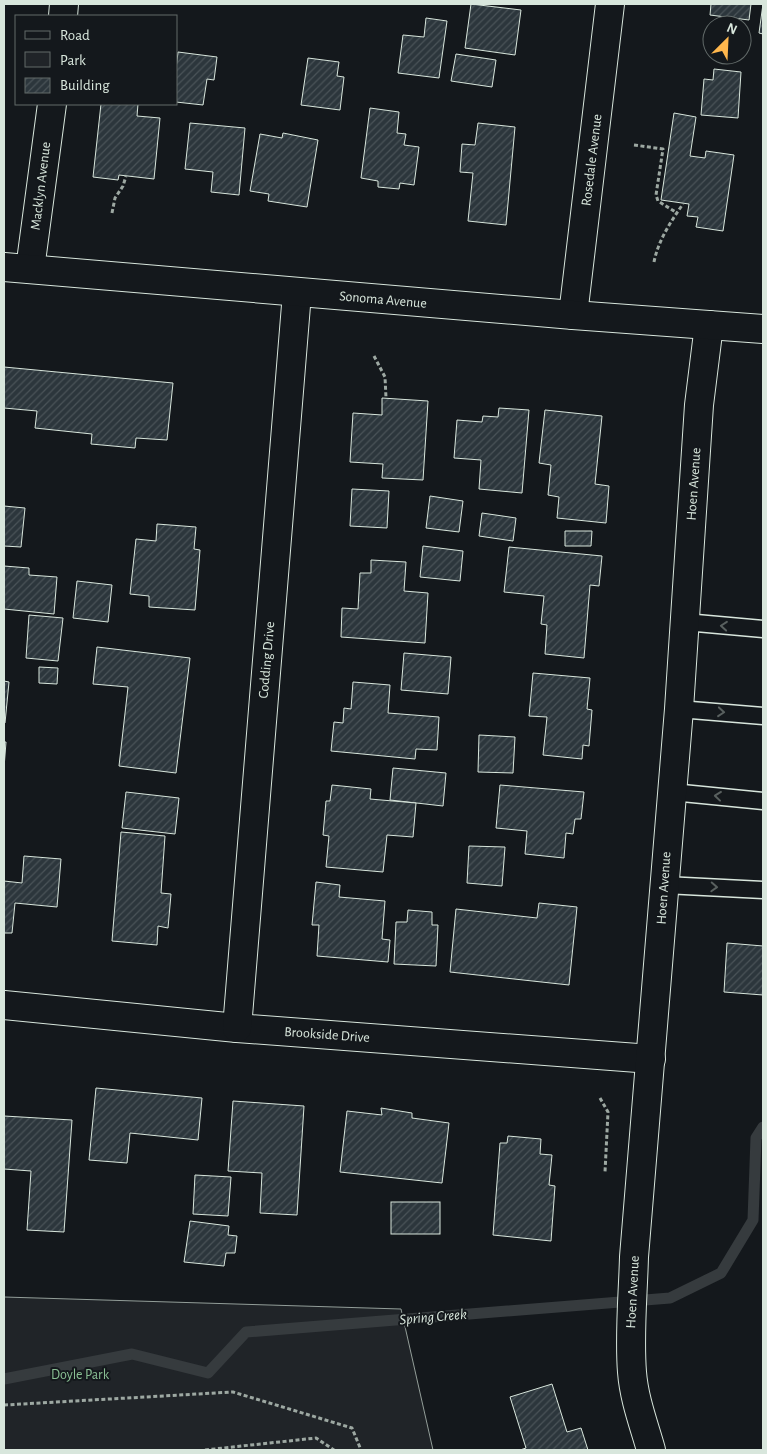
<svg xmlns="http://www.w3.org/2000/svg" width="767" height="1454" font-family="'Alegreya Sans',sans-serif">
<defs>
<pattern id="building-hatch" width="6" height="6" patternUnits="userSpaceOnUse" patternTransform="scale(1.25)"><rect width="6" height="6" fill="#2c363c"/><path d="M-1 1l2-2M0 6l6-6M5 7l2-2" fill="none" stroke="#4a5358"/></pattern>
</defs>
<rect width="100%" height="100%" fill="#14181c"/>
<polygon fill="#202428" stroke="#939e99" points="4,1297 401,1309 433,1450 4,1450"/>
<g fill="none" stroke-linecap="round" stroke-linejoin="round">
<polyline stroke="#363b3e" stroke-width="11" points="4,1379 132,1354 208,1373 246,1332 670,1298 721,1273 753,1220 756,1138 763,1127"/>
</g>
<g fill="url(#building-hatch)" stroke="#d8e6dc">
<polygon points="471,4 521,10 515,55 465,48"/>
<polygon points="711,4 751,4 749,20 710,15"/>
<polygon points="763,4 763,34 759,33"/>
<polygon points="426,18 447,21 439,78 398,73 403,35 424,37"/>
<polygon points="178,52 217,57 214,80 207,79 203,105 176,102 176,69"/>
<polygon points="456,54 496,60 492,87 451,81"/>
<polygon points="308,58 339,62 337,76 344,77 340,110 301,105"/>
<polygon points="714,69 741,72 738,118 701,115 704,79 713,80"/>
<polygon points="101,104 138,104 137,116 160,118 154,179 119,175 118,180 93,177"/>
<polygon points="370,108 399,112 397,133 406,134 404,145 419,147 414,185 400,183 399,189 378,187 378,181 361,178"/>
<polygon points="674,113 696,117 690,156 705,158 706,151 734,155 723,231 696,227 698,217 687,216 689,204 661,200"/>
<polygon points="190,123 245,128 239,195 211,192 213,172 185,169"/>
<polygon points="478,123 515,127 506,225 468,221 473,173 460,172 462,144 475,145"/>
<polygon points="283,133 318,140 307,207 268,201 269,194 250,191 260,134 282,138"/>
<polygon points="4,367 173,383 167,440 136,438 135,448 91,444 92,434 35,428 37,411 4,408"/>
<polygon points="382,398 428,401 423,480 382,478 383,464 350,462 353,413 382,415"/>
<polygon points="499,408 529,410 522,493 479,489 481,460 454,458 457,420 482,422 483,416 498,417"/>
<polygon points="545,410 602,416 595,484 609,486 606,523 557,518 559,497 548,495 551,465 539,463"/>
<polygon points="352,489 389,491 387,528 350,526"/>
<polygon points="430,496 463,501 459,532 426,528"/>
<polygon points="4,506 25,508 21,547 4,546"/>
<polygon points="482,513 516,518 513,541 479,536"/>
<polygon points="157,524 196,527 194,549 200,550 195,610 149,607 149,596 130,594 136,539 156,541"/>
<polygon points="565,531 592,531 591,546 565,546"/>
<polygon points="423,546 463,551 460,581 420,577"/>
<polygon points="509,547 602,556 599,586 590,585 584,658 545,654 547,625 541,624 544,596 504,592"/>
<polygon points="371,560 406,562 404,591 428,593 425,643 341,637 342,608 358,609 360,573 371,573"/>
<polygon points="4,566 29,568 29,575 57,577 54,614 4,609"/>
<polygon points="77,581 112,585 108,622 73,618"/>
<polygon points="29,615 63,618 58,661 26,658"/>
<polygon points="97,647 190,658 176,773 119,766 128,687 93,684"/>
<polygon points="404,653 451,657 448,694 401,690"/>
<polygon points="39,667 58,668 57,684 39,683"/>
<polygon points="533,673 590,678 587,709 592,710 589,746 583,745 582,759 543,755 547,717 529,716"/>
<polygon points="4,681 9,682 5,723 4,723"/>
<polygon points="353,682 390,685 388,713 439,717 437,750 416,749 415,759 331,751 334,722 343,723 344,708 351,709"/>
<polygon points="479,735 515,737 513,773 478,772"/>
<polygon points="4,742 6,742 4,768"/>
<polygon points="393,768 446,773 443,806 390,800"/>
<polygon points="332,785 371,789 370,799 416,803 413,837 387,835 383,872 326,867 329,836 323,835 326,801 330,801"/>
<polygon points="500,785 584,792 581,819 575,819 573,834 566,833 564,858 525,854 527,831 496,828"/>
<polygon points="126,792 179,798 175,834 122,828"/>
<polygon points="121,832 165,836 161,893 171,894 168,928 158,926 157,945 112,941"/>
<polygon points="469,846 505,847 502,886 467,883"/>
<polygon points="24,856 61,859 57,907 15,903 12,933 4,933 4,881 22,883"/>
<polygon points="316,882 340,885 339,897 385,901 382,939 390,940 388,962 317,956 319,925 312,925"/>
<polygon points="539,903 577,907 569,985 450,972 456,909 537,918"/>
<polygon points="408,910 432,912 432,925 438,925 436,966 394,964 396,922 407,922"/>
<polygon points="727,943 763,946 763,995 724,992"/>
<polygon points="96,1088 202,1098 198,1140 130,1133 127,1163 89,1160"/>
<polygon points="233,1101 304,1106 297,1215 260,1213 262,1173 228,1171"/>
<polygon points="381,1108 412,1113 412,1118 449,1123 442,1183 340,1172 347,1111 382,1115"/>
<polygon points="4,1116 72,1120 64,1232 27,1230 31,1171 4,1169 4,1177"/>
<polygon points="508,1136 541,1139 540,1154 552,1155 549,1185 555,1186 551,1241 493,1235 500,1143 507,1143"/>
<polygon points="195,1175 231,1177 228,1216 193,1214"/>
<rect x="391" y="1202" width="49" height="32"/>
<polygon points="190,1221 229,1226 228,1235 237,1236 235,1253 226,1253 224,1266 184,1262"/>
<polygon points="552,1384 567,1432 581,1428 588,1450 520,1450 526,1448 510,1397"/>
</g>
<g fill="none" stroke-linecap="round" stroke-linejoin="round">
<g stroke="#d8e6dc" stroke-width="19">
<g id="lane">
<polyline points="685,622 763,629"/>
<polyline points="679,709 763,716"/>
<polyline points="672,792 763,801"/>
<polyline points="665,885 763,890"/>
</g>
</g>
<g stroke="#d8e6dc" stroke-width="30">
<g id="street">
<polyline points="63,16 64,4"/>
<polyline points="30,269 52,104"/>
<polyline points="573,315 610,4"/>
<polyline points="4,1005 237,1028 651,1059"/>
<polyline points="237,1028 297,293"/>
<path d="M651 1450C644 1425 634 1399 632 1372 629 1334 633 1295 634 1257L679 709 699 405 709 325"/>
</g>
</g>
<g stroke="#d8e6dc" stroke-width="30">
<polyline id="secondary" points="4,267 573,315 763,329"/>
</g>
<g stroke="#9da8a2" stroke-width="3" stroke-dasharray="4 2.5" stroke-linecap="butt">
<polyline points="634,145 663,149 656,195 658,201 677,213"/>
<polyline points="112,213 115,198 123,186 126,176"/>
<path d="M654 262C658 241 671 221 683 204"/>
<polyline points="374,356 385,377 386,398"/>
<polyline points="600,1098 608,1112 605,1172"/>
<polyline points="4,1405 233,1392 352,1428 361,1450"/>
<polyline points="205,1450 316,1438 334,1450"/>
</g>
<use href="#lane" stroke="#14181c" stroke-width="16"/>
<use href="#street" stroke="#14181c" stroke-width="28"/>
<use href="#secondary" stroke="#14181c" stroke-width="28"/>
</g>
<defs><path id="oneway-chevron" d="M-2-3.5L2.5 0L-2 3.5" fill="none" stroke-width="1.6" stroke-linecap="round" stroke-linejoin="round" transform="scale(1.25)"/></defs>
<g stroke="#59605f">
<use href="#oneway-chevron" transform="translate(724 626) rotate(-175)"/>
<use href="#oneway-chevron" transform="translate(721 712) rotate(5)"/>
<use href="#oneway-chevron" transform="translate(718 796) rotate(-174)"/>
<use href="#oneway-chevron" transform="translate(714 887) rotate(3)"/>
</g>
<g text-anchor="middle" dominant-baseline="central" stroke-width="4" stroke-linejoin="round" paint-order="stroke">
<g font-size="14" fill="#d8e6dc" stroke="#14181c">
<text transform="translate(592 160) rotate(-83)">Rosedale Avenue</text>
<text transform="translate(41 186) rotate(-83)">Macklyn Avenue</text>
<text transform="translate(383 300) rotate(5)">Sonoma Avenue</text>
<text transform="translate(694 484) rotate(-86)">Hoen Avenue</text>
<text transform="translate(267 660) rotate(-85)">Codding Drive</text>
<text transform="translate(664 888) rotate(-86)">Hoen Avenue</text>
<text transform="translate(327 1035) rotate(4)">Brookside Drive</text>
<text transform="translate(633 1292) rotate(-87)">Hoen Avenue</text>
</g>
<g font-size="14" fill="#8ac095" stroke="#14181c">
<text x="80" y="1375">Doyle Park</text>
</g>
<g font-size="15" font-style="italic" fill="#d8e6dc" stroke="#14181c">
<text transform="translate(433 1317) rotate(-5)">Spring Creek</text>
</g>
</g>
<rect width="767" height="1454" fill="none" stroke="#d8e6dc" stroke-width="10"/>
<rect x="15" y="15" width="162" height="90" fill="#14181c" stroke="#626a69"/>
<rect x="25" y="31" width="25" height="8" fill="#14181c" stroke="#626a69"/>
<text x="60" y="40" font-size="15" fill="#d8e6dc">Road</text>
<rect x="25" y="52" width="25" height="15" fill="#202428" stroke="#626a69"/>
<text x="60" y="65" font-size="15" fill="#d8e6dc">Park</text>
<rect x="25" y="78" width="25" height="15" fill="url(#building-hatch)" stroke="#626a69"/>
<text x="60" y="90" font-size="15" fill="#d8e6dc">Building</text>
<g transform="translate(727 40) rotate(24)"><circle r="24" fill="#14181c" stroke="#626a69"/>
<path d="M0-4L9 19L0 12L-9 19Z" fill="#ffb74d"/>
<text y="-8" font-size="14" font-weight="bold" text-anchor="middle" fill="#d8e6dc">N</text>
</g>
</svg>
